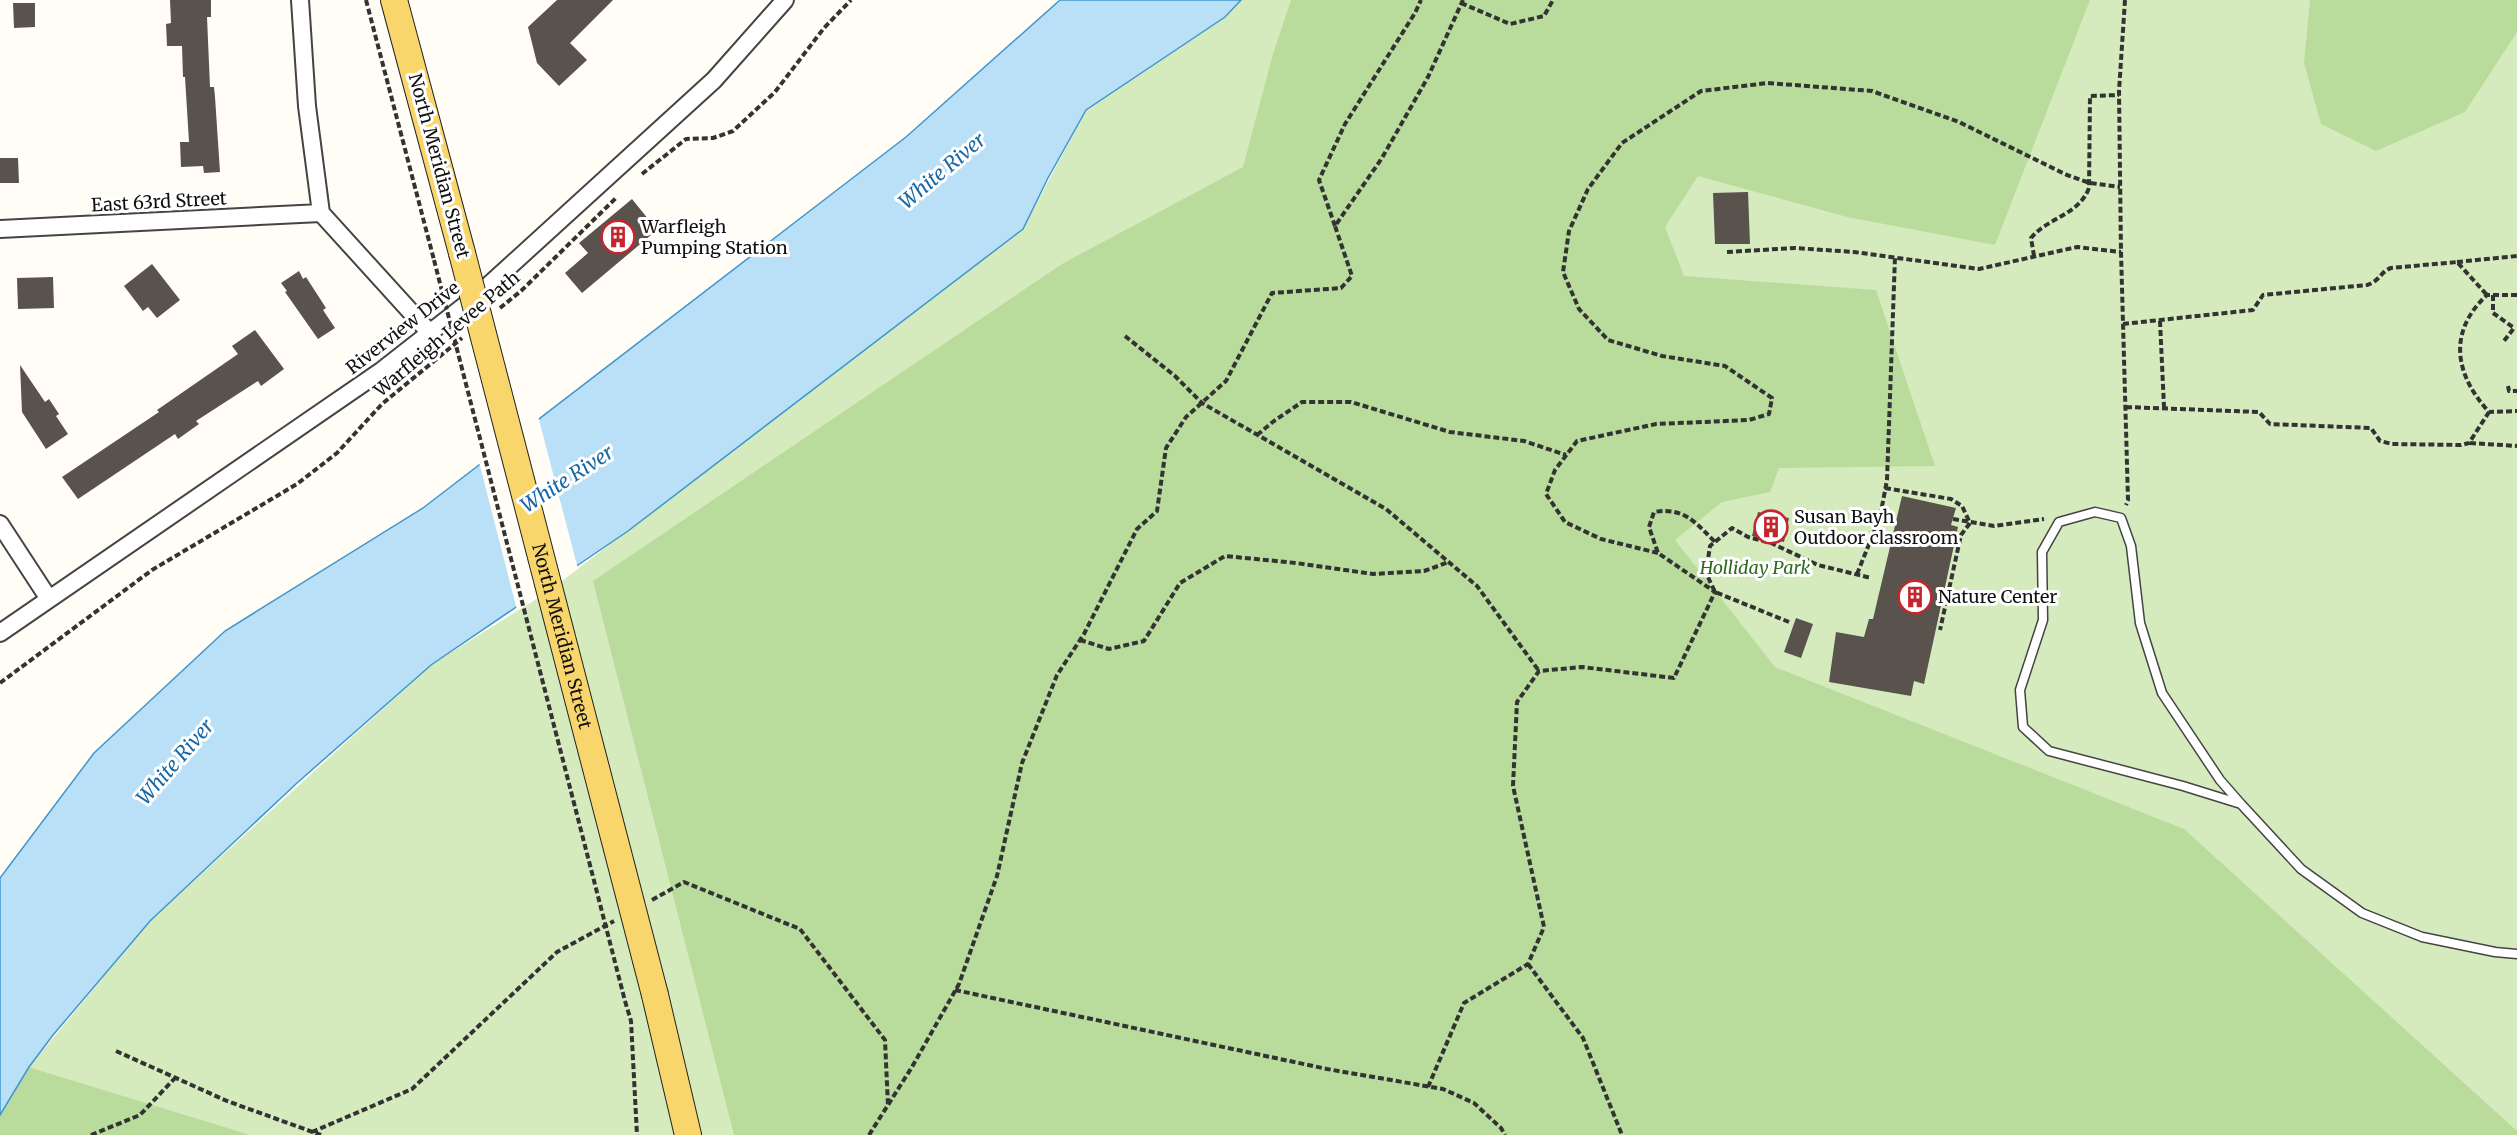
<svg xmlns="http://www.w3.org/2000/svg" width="2517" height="1135" viewBox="0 0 2517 1135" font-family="Merriweather,serif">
<rect width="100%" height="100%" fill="#fffdf5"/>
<path fill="#d5ebbd" d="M1241 0H2517V1135H251L29 1067 150 921 431 665 546 593 1023 229 1086 110 1225 17Z"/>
<path fill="#b9dc9c" d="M1291 0H2090L1995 245 1847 217 1698 176 1665 227 1684 276 1876 290 1935 466 1779 468 1770 492 1722 502 1675 540 1775 667 2184 829 2517 1131V1135H734L593 581 1062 264 1243 167 1273 54Z
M2310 0H2517V32L2465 112 2376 151 2321 124 2304 63Z
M29 1067 251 1135H0V1115Z"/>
<path fill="#b9e0f7" stroke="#3f96cf" stroke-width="1.5" d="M1060 0H1241L1225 17 1086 110 1048 178 1023 229 628 531 431 665 297 783 150 921 53 1035 29 1067 0 1115V878L94 753 225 631 423 508 906 137Z"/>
<path fill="#fffdf5" d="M538 416 578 569 517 610 479 462Z"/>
<path fill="#5a524d" d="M170 0H211V17H207L210 87H214L215 97 220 172 204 173 203 166 181 167 180 142H189L185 77H183L182 46H167L166 24 171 23Z
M557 0H613L570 43 587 60 559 86 537 63 528 27Z
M13 3H35V27L14 28Z
M0 158H18L19 183H0Z
M1748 192 1750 244H1715L1713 193Z
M632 199 657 230 582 293 565 273 588 253 579 243Z
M152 264 180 300 157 318 148 307 143 311 124 286Z
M299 271 303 279 306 277 326 308 323 310 335 328 318 339 285 292 287 291 281 283Z
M53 277 54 308 18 309 17 278Z
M255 330 284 369 261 386 258 381 196 421 199 424 178 439 175 434 78 499 62 477 159 412 157 410 238 354 232 346Z
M20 365 45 402 49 399 59 414 56 416 68 434 46 449 22 412Z
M1902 496 1956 508 1951 525 1958 527 1924 684 1914 681 1911 696 1829 682 1836 632 1864 637 1869 619H1873Z
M1758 512 1789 518 1784 542 1752 536Z
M1796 618 1813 624 1801 658 1784 652Z"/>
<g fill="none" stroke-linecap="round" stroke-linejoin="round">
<defs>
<path id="lane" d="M2241 804 2183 786 2049 751 2023 727 2020 690 2043 620 2042 552 2059 522 2095 512 2121 518 2131 546 2140 623 2162 693 2220 780 2241 804 2301 869 2362 913 2422 937 2495 952 2517 954"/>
<path id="street" d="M300 0 307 106 321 213 430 333
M0 229 321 213
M0 524 49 599
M0 633 381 371 478 295 714 80 785 0"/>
<path id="primary" d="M394 0 462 253
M655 995 688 1135"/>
</defs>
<use href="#lane" stroke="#444" stroke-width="11"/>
<use href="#street" stroke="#444" stroke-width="20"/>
<use href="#primary" stroke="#222" stroke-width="28"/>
<path stroke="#333" stroke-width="4" stroke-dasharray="6 3" stroke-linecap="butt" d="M366 0 434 260
M2125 0 2119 91 2121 252 2128 500 2126 505
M1461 3 1510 24 1544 16 1553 0
M642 174 686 139 713 138 733 131 775 92 824 28 851 0
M1335 226 1319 180 1345 124 1415 13 1421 0
M1727 252 1795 248 1854 252 1979 269 2077 247 2121 252
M2034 256 2031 238C2047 218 2079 215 2089 188L2090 96 2119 95
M2457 262 2517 256
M2493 295V313L2514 328 2504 341
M2517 295H2487C2447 332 2455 375 2489 412L2517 411
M500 308 521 291 617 197
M2160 321 2164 407
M2123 324 2253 310 2263 295 2367 285C2380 281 2380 272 2391 268L2457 262 2487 295
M1125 336 1175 376 1202 403 1386 509 1477 586 1539 671
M2508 386 2509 391H2517
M2126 407 2259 412 2270 424 2371 428 2380 441 2392 444 2461 445 2469 443 2489 412
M1257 435 1274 421 1302 402H1351L1450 432 1524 441 1566 455
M2470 443 2517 446
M1885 488 1951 499 1962 506 1970 523 1961 535 1940 630
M1953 519 1994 526 2044 519
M1658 553 1601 539 1565 522 1546 494 1555 470 1577 441 1656 424 1749 420 1769 414 1772 398 1725 366 1662 356 1608 340 1579 309 1563 272 1569 231 1588 189 1622 143 1701 91 1768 83 1872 91 1959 122 2067 175 2090 183 2120 187
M1857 574 1880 517 1887 480 1895 257
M1789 622 1715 592 1706 573 1710 546 1732 528 1748 537 1771 543 1818 565 1871 578
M1080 640 1109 649 1144 641 1180 583 1225 556 1296 563 1373 574 1424 571 1449 562
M0 683 152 570 297 484 337 453 382 404 462 338
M652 900 684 882 800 929 885 1040 888 1106
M1528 964 1583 1038 1622 1135
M955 990 1327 1069 1443 1089 1474 1103 1501 1128 1505 1135
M625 1001 631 1021 637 1135
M116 1051 227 1101 321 1135
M1428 1087 1464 1003 1528 964 1544 927 1513 786 1517 702 1539 671 1582 667 1674 678 1715 592 1658 553 1649 527 1654 512C1684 507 1695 522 1715 542
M312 1132 412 1089 557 952 614 921
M91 1135 140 1115 175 1078
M869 1135 912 1067 959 984 997 876 1022 763 1057 675 1084 634 1137 529 1157 511 1166 448 1186 417 1226 381 1272 293 1341 288 1352 276 1335 226 1382 158 1428 77 1463 0"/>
<use href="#lane" stroke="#fff" stroke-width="8"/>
<use href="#street" stroke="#fff" stroke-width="16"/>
<use href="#primary" stroke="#f9d66b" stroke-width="26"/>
<defs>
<g id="primary-bridge">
<path id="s1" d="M462 253 655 995"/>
</g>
</defs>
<use href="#primary-bridge" stroke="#222" stroke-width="28" stroke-linecap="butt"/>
<path stroke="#333" stroke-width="4" stroke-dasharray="6 3" stroke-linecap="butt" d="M434 260 625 1001"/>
<use href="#primary-bridge" stroke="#f9d66b" stroke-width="26"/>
</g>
<defs>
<symbol id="building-ring" viewBox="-11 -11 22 22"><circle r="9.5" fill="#fff" stroke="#c4262e" stroke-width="1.5"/><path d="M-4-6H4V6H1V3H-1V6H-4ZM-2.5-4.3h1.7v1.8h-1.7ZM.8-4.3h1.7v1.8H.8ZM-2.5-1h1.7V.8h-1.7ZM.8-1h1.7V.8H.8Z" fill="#c4262e"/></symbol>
</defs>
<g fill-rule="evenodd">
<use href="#building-ring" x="599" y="218" width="38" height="38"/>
<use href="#building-ring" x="1752" y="508" width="38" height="38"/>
<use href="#building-ring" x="1896" y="578" width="38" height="38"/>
</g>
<g text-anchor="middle" stroke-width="6" stroke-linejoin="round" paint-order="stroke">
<g font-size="18" fill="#111" stroke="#fff">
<text transform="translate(439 166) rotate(75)" y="6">North Meridian Street</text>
<text transform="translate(159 202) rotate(-3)" y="6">East 63rd Street</text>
<text transform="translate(403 328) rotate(-38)" y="6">Riverview Drive</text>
<text transform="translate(447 334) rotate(-40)" y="6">Warfleigh Levee Path</text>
<text dy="6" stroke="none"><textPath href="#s1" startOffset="396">North Meridian Street</textPath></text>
</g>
<g font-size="18" fill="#111" stroke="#fff" text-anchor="start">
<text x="641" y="233">Warfleigh<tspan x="641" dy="21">Pumping Station</tspan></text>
<text x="1794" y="523">Susan Bayh<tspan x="1794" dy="21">Outdoor classroom</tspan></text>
<text x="1938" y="603">Nature Center</text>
</g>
<g font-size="18" font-style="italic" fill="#2f6b1f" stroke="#fff">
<text x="1755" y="574">Holliday Park</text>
</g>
<g font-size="20" font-style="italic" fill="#1768a6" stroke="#fff">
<text transform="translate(942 171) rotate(-40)" y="7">White River</text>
<text transform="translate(567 479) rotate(-33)" y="7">White River</text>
<text transform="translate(175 762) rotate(-49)" y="7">White River</text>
</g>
</g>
</svg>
